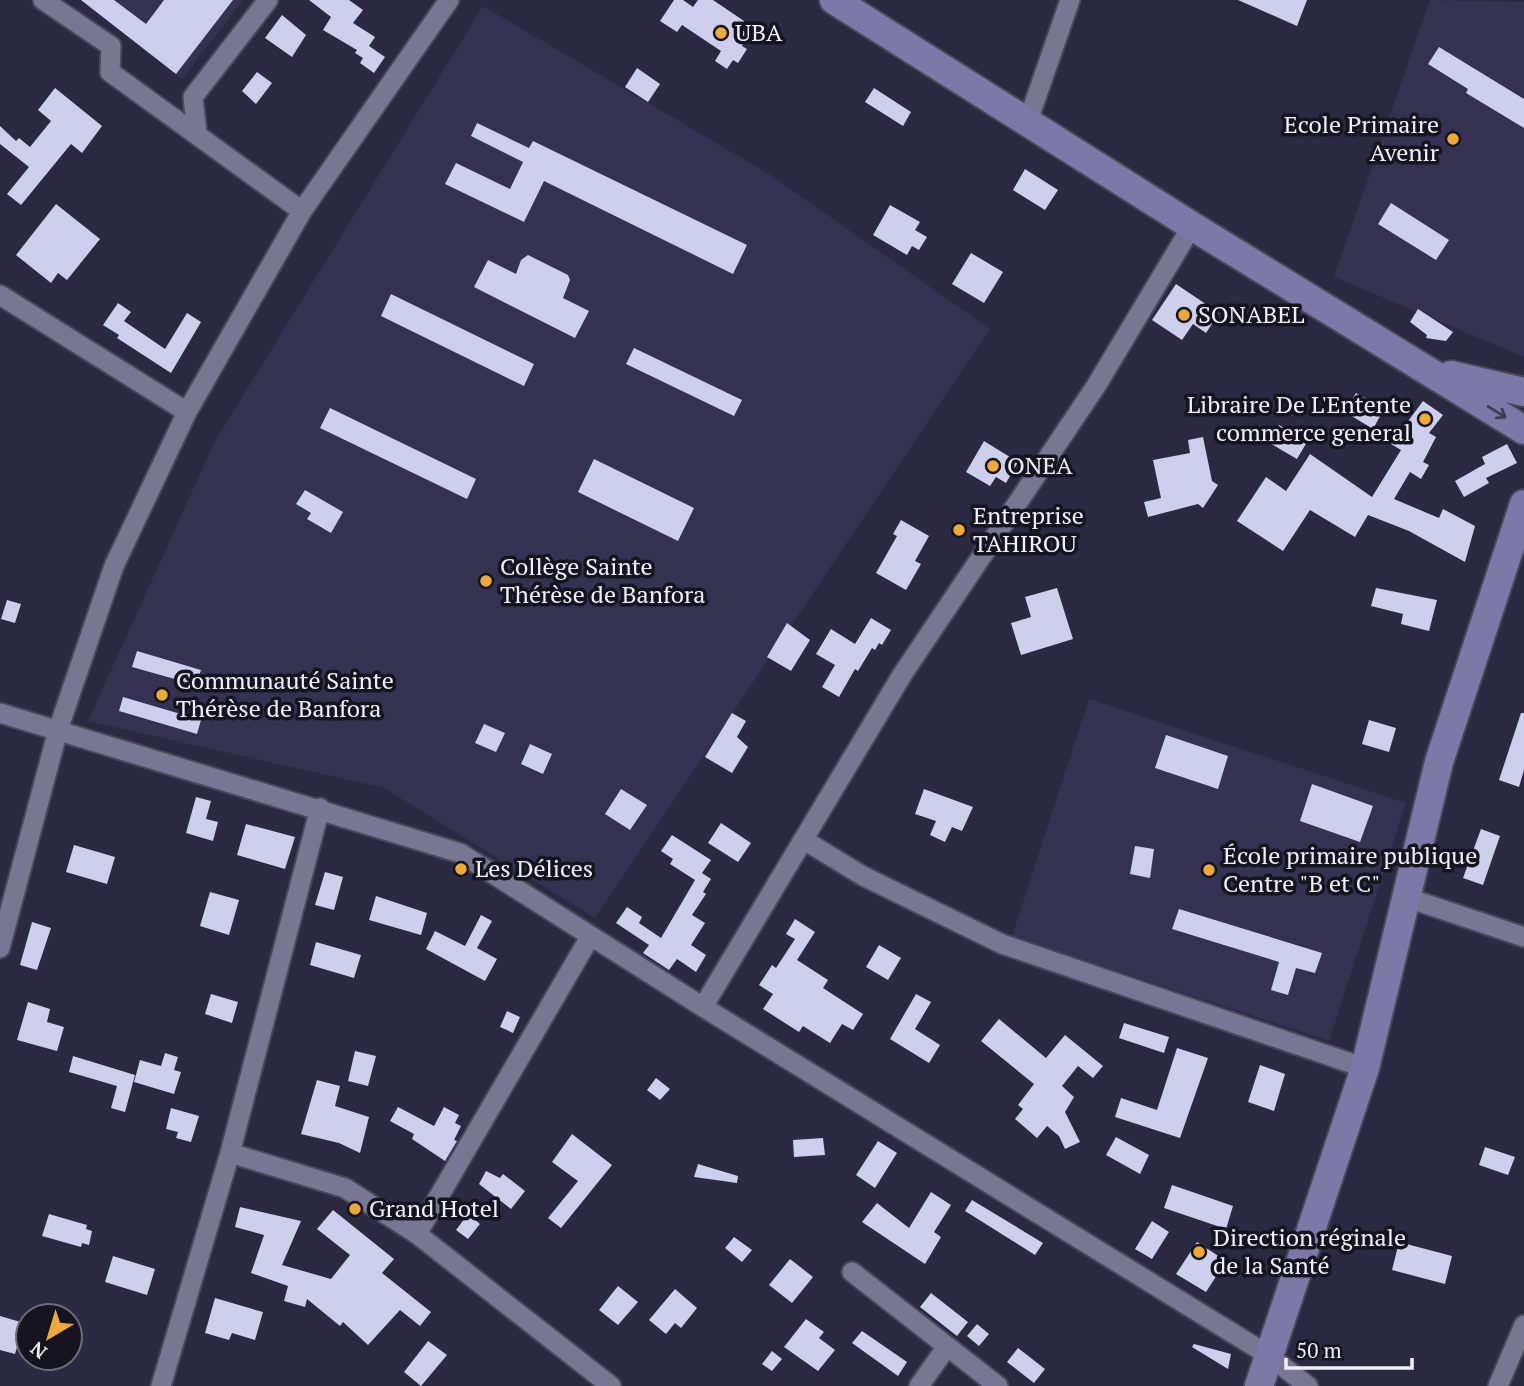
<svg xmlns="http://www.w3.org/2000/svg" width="1524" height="1386" viewBox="0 0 1524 1386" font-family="'PT Serif',serif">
<rect width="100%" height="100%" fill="#2a2941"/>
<path fill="#343250" d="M80 0H243L182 79Z
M1430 0 1524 2V357L1334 277Z
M483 6 769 174 990 329 595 918 384 788 88 721 215 441Z
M1089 699 1406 803 1329 1041 1012 936Z"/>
<path fill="#ceceed" d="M81 0H114L146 24 164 0H233L176 74Z
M309 0H349L363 10 353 23 375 37 369 46 385 57 374 73 360 63 363 58 355 53 357 50 323 30 331 17Z
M674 0H683L693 7 698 0H713L744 21 739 28 749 35 742 46 747 49 738 63 733 60 727 69 715 61 721 51 682 25 677 32 660 21Z
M1238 0H1307L1297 26Z
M282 15 306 35 292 57 265 38Z
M1439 47 1524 99V128L1466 93 1468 89 1428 64Z
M637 68 660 84 648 102 625 87Z
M257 72 272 83 256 104 242 91Z
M55 88 102 126 82 153 71 144 21 205 7 194 29 167 0 144V126L16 141 19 138 30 147 51 121 38 110Z
M874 88 911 112 903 126 865 102Z
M477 123 529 148 533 141 747 245 733 274 544 181 524 222 445 184 456 163 510 189 523 162 471 136Z
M1025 169 1058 190 1045 210 1013 190Z
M1391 203 1449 240 1436 260 1378 224Z
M56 204 100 239 67 280 58 273 51 283 16 255Z
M890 205 920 222 915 230 927 237 919 250 912 246 907 255 873 235Z
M971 253 1003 272 984 303 952 284Z
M528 255 568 275 570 280 563 298 589 311 575 338 474 287 488 260 516 274 521 260Z
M1176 284 1219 313 1206 333 1193 324 1182 340 1152 320Z
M391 294 534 364 524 386 381 316Z
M118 303 131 312 124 321 165 349 187 313 201 322 171 373 117 338 119 335 103 325Z
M1418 309 1453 332 1446 341 1426 338 1427 335 1410 322Z
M634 348 742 400 734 416 626 364Z
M1356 393 1384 409 1373 429 1345 412Z
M1423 401 1443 415 1429 433 1436 437 1423 462 1429 465 1421 479 1410 472 1394 499 1439 518 1443 509 1475 526 1465 562 1409 531 1368 515 1355 537 1310 510 1283 551 1237 521 1266 477 1286 491 1310 454 1372 497 1401 450 1386 441 1393 429 1400 432Z
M330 408 476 479 467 499 320 428Z
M1279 425 1307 442 1297 459 1268 442Z
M1203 437 1212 481 1218 485 1203 508 1198 504 1148 517 1144 502 1161 498 1153 460 1190 453 1188 440Z
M984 441 1018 462 1006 483 996 477 990 486 966 472Z
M1507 444 1517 463 1486 478 1489 483 1464 497 1455 481 1485 464 1482 457Z
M594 459 694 508 678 541 578 492Z
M305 490 343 512 331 533 307 519 311 513 296 504Z
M901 520 929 536 915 561 921 564 906 590 876 573 897 536 893 534Z
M1057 588 1073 639 1021 655 1011 623 1031 617 1025 597Z
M1376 588 1437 600 1429 631 1401 624 1403 614 1371 606Z
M7 600 21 604 15 623 1 619Z
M871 618 891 630 882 645 879 643 875 650 872 648 858 671 855 669 839 697 822 687 835 665 816 654 831 629 855 644Z
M787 623 810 640 791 671 767 657Z
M137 651 201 670 196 685 132 667Z
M123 697 201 720 197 734 119 711Z
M732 713 746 721 737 737 748 747 732 773 705 757Z
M1521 713H1524V770L1519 787 1499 780Z
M1369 720 1396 728 1389 752 1362 744Z
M484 724 505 733 496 752 475 743Z
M1166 735 1228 756 1218 789 1155 768Z
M530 744 552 754 543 774 521 764Z
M1312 784 1373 806 1360 842 1300 821Z
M621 789 647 805 630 830 605 814Z
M924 789 973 807 962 831 952 827 945 842 930 835 936 821 915 814Z
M196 797 211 801 206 819 218 822 213 841 186 833Z
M721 823 751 843 738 862 708 843Z
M246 824 295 837 285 869 237 855Z
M1481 829 1500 836 1483 885 1463 878Z
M672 835 711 860 702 873 711 879 703 892 706 894 692 915 705 923 691 945 706 955 696 972 677 959 669 970 643 953 649 945 616 923 627 907 642 917 639 923 661 938 695 880 670 864 673 859 661 851Z
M74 845 115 857 107 884 66 872Z
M1135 846 1154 849 1150 878 1130 874Z
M325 872 343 877 334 910 315 905Z
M210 892 239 900 229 935 200 926Z
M376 896 427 913 421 935 369 920Z
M1179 909 1322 953 1315 973 1296 968 1288 995 1271 990 1279 962 1172 929Z
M481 915 492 921 477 948 497 959 485 981 426 949 435 931 465 946Z
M795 919 815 932 797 960 828 980 823 988 863 1014 853 1030 842 1024 830 1043 803 1026 799 1032 763 1009 773 994 759 985 772 965 776 968 795 939 786 934Z
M32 922 51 928 37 970 20 965Z
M316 942 361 955 354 978 310 965Z
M879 945 901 958 888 980 866 967Z
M211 994 238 1002 232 1023 205 1014Z
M916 994 931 1002 915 1029 940 1045 929 1063 890 1039Z
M28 1002 50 1009 47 1022 64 1027 57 1051 17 1040Z
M507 1011 520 1017 513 1033 500 1027Z
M999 1019 1046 1058 1065 1035 1103 1066 1093 1078 1078 1066 1062 1086 1074 1097 1065 1112 1080 1142 1065 1149 1059 1136 1047 1126 1037 1138 1015 1119 1023 1109 1018 1105 1034 1084 981 1041Z
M1124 1023 1169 1037 1164 1053 1119 1038Z
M1177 1048 1208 1058 1180 1138 1115 1117 1121 1098 1157 1110Z
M355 1051 376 1056 368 1086 348 1081Z
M165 1053 178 1057 174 1070 181 1072 174 1094 134 1082 140 1060 161 1066Z
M73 1056 135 1075 125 1112 111 1108 117 1086 69 1072Z
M1260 1065 1285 1074 1274 1111 1248 1102Z
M656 1078 670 1089 660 1100 647 1090Z
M317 1080 340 1086 335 1106 369 1117 360 1153 339 1143 301 1134Z
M398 1107 434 1126 444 1107 459 1115 455 1123 461 1126 454 1140 457 1141 445 1161 412 1139 414 1134 390 1121Z
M171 1108 199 1116 191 1142 176 1138 178 1132 166 1129Z
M572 1134 612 1165 561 1228 548 1218 578 1181 552 1162Z
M1116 1137 1149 1155 1140 1174 1106 1155Z
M823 1138 825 1155 794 1157 793 1140Z
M878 1141 897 1153 875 1188 856 1175Z
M1485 1147 1515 1157 1508 1175 1479 1165Z
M698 1164 738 1176 737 1183 694 1177Z
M486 1171 500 1178 503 1174 525 1191 511 1209 479 1184Z
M1172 1185 1233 1206 1226 1229 1164 1208Z
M931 1192 951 1205 934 1232 941 1237 925 1264 862 1222 877 1203 909 1228Z
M972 1200 1043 1243 1035 1255 965 1211Z
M240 1207 301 1221 282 1265 331 1279 350 1255 317 1229 333 1210 394 1259 382 1273 431 1312 420 1326 400 1310 368 1345 343 1322 340 1326 307 1299 305 1307 284 1301 288 1286 251 1273 264 1235 235 1227Z
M49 1214 87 1225 86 1229 92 1231 89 1245 82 1243 81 1247 42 1236Z
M468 1214 480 1224 468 1239 456 1230Z
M1152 1221 1169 1232 1152 1259 1135 1249Z
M734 1237 752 1250 742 1262 725 1248Z
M1197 1242 1226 1261 1206 1292 1176 1274Z
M1399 1242 1452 1256 1445 1284 1392 1270Z
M113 1256 155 1269 147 1295 105 1282Z
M790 1259 813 1277 792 1303 769 1285Z
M618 1286 638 1302 618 1325 599 1310Z
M675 1289 697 1308 681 1328 675 1323 666 1334 649 1320Z
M931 1293 968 1322 957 1336 920 1307Z
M215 1298 263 1312 255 1340 232 1333 229 1340 205 1333Z
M0 1316 24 1323 15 1354 0 1350Z
M806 1319 824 1332 819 1338 835 1350 818 1371 784 1347Z
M977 1324 989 1334 979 1346 967 1336Z
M862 1331 907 1362 898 1376 852 1343Z
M428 1341 447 1355 421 1386 404 1372Z
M1194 1344 1231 1354 1228 1369 1192 1347Z
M1018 1348 1045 1369 1034 1383 1007 1362Z
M772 1351 782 1359 772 1371 762 1364Z"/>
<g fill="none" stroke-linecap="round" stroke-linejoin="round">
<defs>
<path id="street" d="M43 0 111 46 110 72 302 211
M1027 124 1070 0
M197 134 193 97 268 0
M0 295 187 412
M0 713 460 853 703 1007 1268 1355 1308 1386
M804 840 863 876 1002 944 1365 1068
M1405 897 1524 937
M0 948 58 730 114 566 187 412 302 211 449 0
M703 1007 902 675 1096 386 1192 226
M230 1153 345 1188 417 1234 611 1386
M417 1234 590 937
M852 1272 998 1386
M161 1386 230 1153 320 808
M919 1386 946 1348
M1498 1386 1524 1325"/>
<path id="secondary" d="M834 0 1192 226 1524 430
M1451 375 1524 392
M1259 1386 1365 1068 1439 762 1524 504"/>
</defs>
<use href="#street" stroke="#48475a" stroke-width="23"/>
<use href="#secondary" stroke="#48475a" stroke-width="32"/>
<use href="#street" stroke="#777693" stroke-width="19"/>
<use href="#secondary" stroke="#7c78a7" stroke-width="28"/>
</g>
<defs><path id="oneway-shaft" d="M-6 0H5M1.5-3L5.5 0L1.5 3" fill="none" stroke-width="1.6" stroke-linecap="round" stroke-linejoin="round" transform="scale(1.75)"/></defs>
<use stroke="#3e3b55" href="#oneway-shaft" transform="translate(1497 412) rotate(32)"/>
<g fill="#ebaa39" stroke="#14131e" stroke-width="2.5">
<circle cx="721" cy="33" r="7"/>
<circle cx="1453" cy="139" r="7"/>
<circle cx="1184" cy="315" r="7"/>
<circle cx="1425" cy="419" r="7"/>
<circle cx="993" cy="466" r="7"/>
<circle cx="959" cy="530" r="7"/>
<circle cx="486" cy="581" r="7"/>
<circle cx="162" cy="695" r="7"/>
<circle cx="461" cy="869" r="7"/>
<circle cx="1209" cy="870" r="7"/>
<circle cx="355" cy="1209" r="7"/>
<circle cx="1199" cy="1252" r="7"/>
</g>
<g text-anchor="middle" stroke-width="7" stroke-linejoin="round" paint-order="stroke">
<g font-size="24" fill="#f0f0fd" stroke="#14131e" text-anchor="start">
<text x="735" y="41">UBA</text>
<text x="1439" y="133" text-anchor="end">Ecole Primaire<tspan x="1439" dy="28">Avenir</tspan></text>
<text x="1198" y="323">SONABEL</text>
<text x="1411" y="413" text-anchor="end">Libraire De L'Entente<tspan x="1411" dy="28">commerce general</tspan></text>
<text x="1007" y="474">ONEA</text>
<text x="973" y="524">Entreprise<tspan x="973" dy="28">TAHIROU</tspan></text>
<text x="500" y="575">Collège Sainte<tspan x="500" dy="28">Thérèse de Banfora</tspan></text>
<text x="176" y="689">Communauté Sainte<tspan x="176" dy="28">Thérèse de Banfora</tspan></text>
<text x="1223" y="864">École primaire publique<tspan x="1223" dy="28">Centre "B et C"</tspan></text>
<text x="475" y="877">Les Délices</text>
<text x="369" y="1217">Grand Hotel</text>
<text x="1213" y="1246">Direction réginale<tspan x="1213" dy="28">de la Santé</tspan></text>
</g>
</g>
<g transform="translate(49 1337) rotate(218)"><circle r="33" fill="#14131e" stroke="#6c6b77" stroke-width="2"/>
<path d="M0-5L12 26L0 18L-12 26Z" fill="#ebaa39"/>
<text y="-10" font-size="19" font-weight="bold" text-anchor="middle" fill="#f0f0fd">N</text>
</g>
<path d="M1286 1358v10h126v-10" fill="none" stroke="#f0f0fd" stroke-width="3.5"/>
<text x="1296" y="1358" font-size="21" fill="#f0f0fd" stroke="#14131e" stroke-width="5" paint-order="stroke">50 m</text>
</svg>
